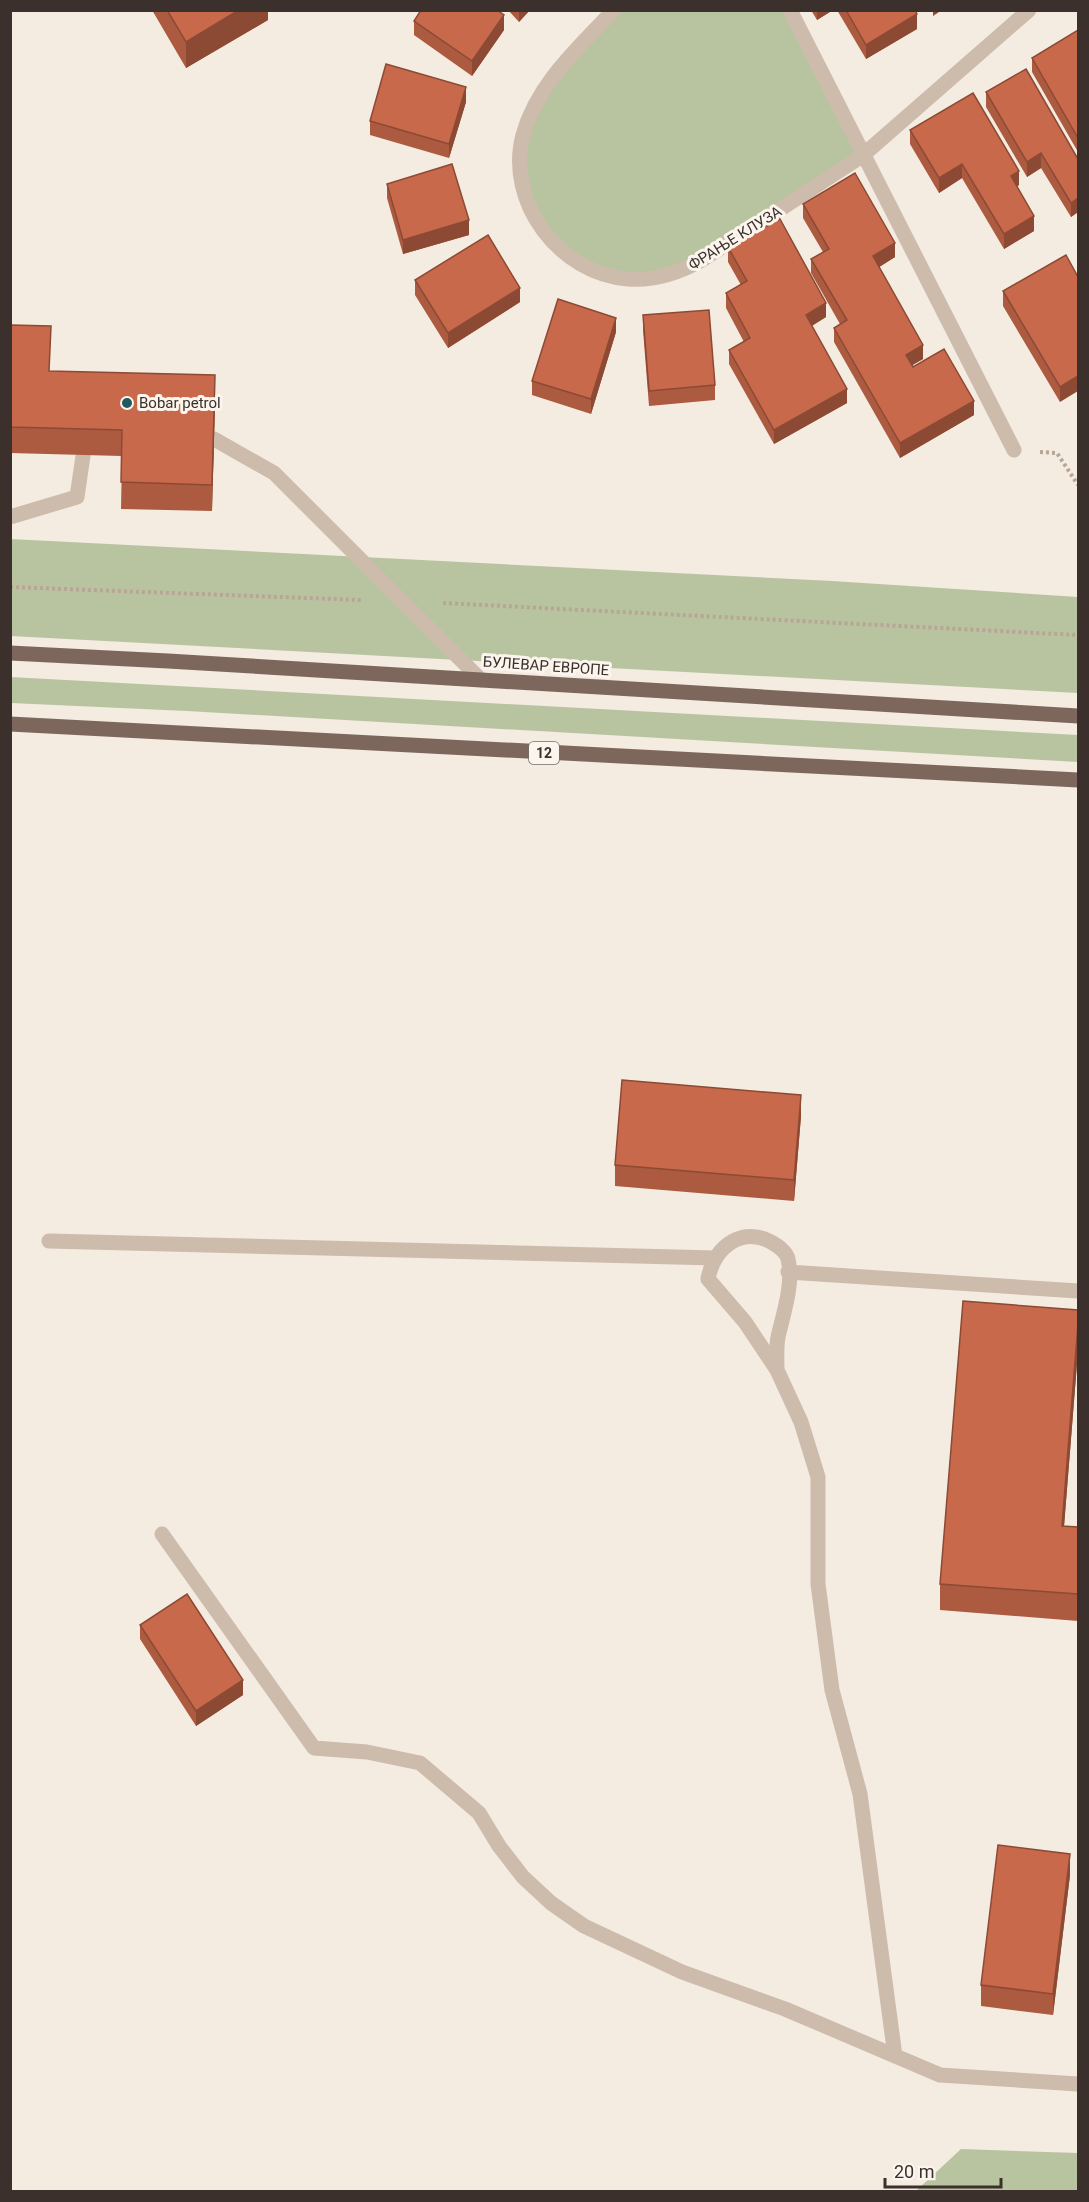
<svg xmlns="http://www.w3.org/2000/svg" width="1089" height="2202" viewBox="0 0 1089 2202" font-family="Roboto,sans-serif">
<rect width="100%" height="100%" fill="#f4ebe1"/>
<path fill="#b8c4a0" d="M614 11H789L862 156 666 276 589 269 533 215 522 137 569 58Z
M10 539 832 581 1078 597V693L11 636Z
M10 677 1078 735V762L187 711 11 703Z
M961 2149 1078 2153V2191H916Z"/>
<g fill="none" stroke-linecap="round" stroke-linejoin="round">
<path stroke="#b9a596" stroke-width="4" stroke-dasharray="3 3" stroke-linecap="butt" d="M1040 452 1057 453 1078 485
M10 587 361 600
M443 603 1078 635"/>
<path stroke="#cdbbac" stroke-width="15" d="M614 10C579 47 537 84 523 135 505 202 560 274 628 279 655 281 679 273 702 260L862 156 1029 10
M790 10 1014 450
M214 439 274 473 481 680
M10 517 77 497 83 456
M49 1241 715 1258
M788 1272 1078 1291
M777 1370C777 1359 776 1348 778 1337 783 1315 794 1283 788 1259 787 1254 781 1248 776 1245 745 1224 714 1245 708 1279L745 1322 777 1370 801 1422 818 1477V1584L832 1690 860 1794 895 2056
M162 1534 314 1748 367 1752 420 1763 479 1813 499 1846 523 1877 551 1903 584 1926 682 1972 785 2009 940 2075 1078 2084"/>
<path stroke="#7d675c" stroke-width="15" d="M10 653 168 661 1078 716
M10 724 1078 780"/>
</g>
<path fill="#ac5a40" d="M152 10H268V20L186 68Z
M508 10H530L519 22Z
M811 10H833L817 20Z
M837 10H915L917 29 866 59Z
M414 21 504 30 472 76 414 35Z
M1078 30V152L1032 72V58Z
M986 92 1078 159V212L1071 217 1041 168 1027 177 986 107Z
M466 102 449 158 370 135V121Z
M910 130 1019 185 1017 186 1034 231 1004 249 962 178 939 193 910 144Z
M387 184 469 235 403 254 387 198Z
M803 204 895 257 879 267 923 359 912 365 974 415 900 458 834 342V328L840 324 811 273V259L823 252 803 218Z
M728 247 826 317 812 326 847 403 774 444 729 364V350L744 342 726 308V293L741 285 728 262Z
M1066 255 1060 402 1003 306V291Z
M415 280 520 302 448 348 415 295Z
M643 315 715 385V400L649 406 643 330Z
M10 325 50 371 215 401 212 511 121 509 122 456 10 453Z
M616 332 591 414 532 395V381Z
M801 1116 794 1201 615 1186V1165Z
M1078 1310V1351L1064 1526 1078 1527V1621L940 1610V1584Z
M140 1625 243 1695 196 1726 140 1639Z
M1070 1875 1053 2015 981 2006V1985Z"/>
<path fill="#8c4a34" d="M239 10H268V20L186 68V42Z
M519 10H530L519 22Z
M817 10H833L817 20Z
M933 10H942L933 16Z
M917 14V29L866 59V45Z
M504 15V30L472 76V61Z
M466 87V102L449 158V144Z
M1041 153V168L1027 177V162Z
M962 164V178L939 193V178Z
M1019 171V185L1011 190V176Z
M1078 198V212L1071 217V203Z
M1034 216V231L1004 249V234Z
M469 220V235L403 254V240Z
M895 243V257L873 271V256Z
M520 288V302L448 348V333Z
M826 303V317L806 329V315Z
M616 318V332L591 414V399Z
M923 345V359L906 369V355Z
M215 375V401L212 511V485Z
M1078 376V391L1060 402V387Z
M847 389V403L774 444V430Z
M974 401V415L900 458V443Z
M801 1095V1116L794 1201V1180Z
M1078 1324V1351L1062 1552V1526Z
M243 1680V1695L196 1726V1711Z
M1070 1854V1875L1053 2015V1994Z"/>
<path fill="#c8694b" stroke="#8c4a34" stroke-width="1.5" d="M167 10H239L186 42Z
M421 10H497L504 15 472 61 414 21Z
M846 10H915L917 14 866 45Z
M1078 30V138L1032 58Z
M386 64 466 87 449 144 370 121Z
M1026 69 1078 159V198L1071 203 1041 153 1027 162 986 92Z
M973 93 1019 171 1011 176 1034 216 1004 234 962 164 939 178 910 130Z
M452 164 469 220 403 240 387 184Z
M855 173 895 243 873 256 923 345 906 355 913 367 944 349 974 401 900 443 834 328 847 320 811 259 829 249 803 204Z
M780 219 826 303 806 315 847 389 774 430 729 350 750 338 726 293 747 281 728 247Z
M488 235 520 288 448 333 415 280Z
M1066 255 1078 277V376L1060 387 1003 291Z
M558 299 616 318 591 399 532 381Z
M709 310 715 385 649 391 643 315Z
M10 325 51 326 49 371 215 375 212 485 121 482 122 430 10 427Z
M622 1080 801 1095 794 1180 615 1165Z
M963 1301 1078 1310V1324L1062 1526 1078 1527V1594L940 1584Z
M187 1594 243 1680 196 1711 140 1625Z
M998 1845 1070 1854 1053 1994 981 1985Z"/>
<circle fill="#1f5a5e" stroke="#fbf5ee" stroke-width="2" cx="127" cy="403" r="6"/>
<g text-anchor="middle" stroke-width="6" stroke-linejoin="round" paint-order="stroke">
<rect fill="#fbf5ee" stroke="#756b66" stroke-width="1.5" x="529" y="742" width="30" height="22" rx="4.5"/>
<g font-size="14" font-weight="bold" fill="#3b302b">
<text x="544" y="758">12</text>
</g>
<g font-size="15" fill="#3b302b" stroke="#fbf5ee">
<text transform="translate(735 238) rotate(-32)" y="5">ФРАЊЕ КЛУЗА</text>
<text transform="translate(546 666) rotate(4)" y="5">БУЛЕВАР ЕВРОПЕ</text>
</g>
<g font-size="15" fill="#3b302b" stroke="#fbf5ee" text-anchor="start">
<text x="139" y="408">Bobar petrol</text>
</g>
</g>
<rect width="1089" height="2202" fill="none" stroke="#3b302b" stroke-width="24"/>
<path d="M885 2178v9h116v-9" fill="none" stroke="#3b302b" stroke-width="3"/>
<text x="894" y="2178" font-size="18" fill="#3b302b" stroke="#fbf5ee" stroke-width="4.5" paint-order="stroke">20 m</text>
</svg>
